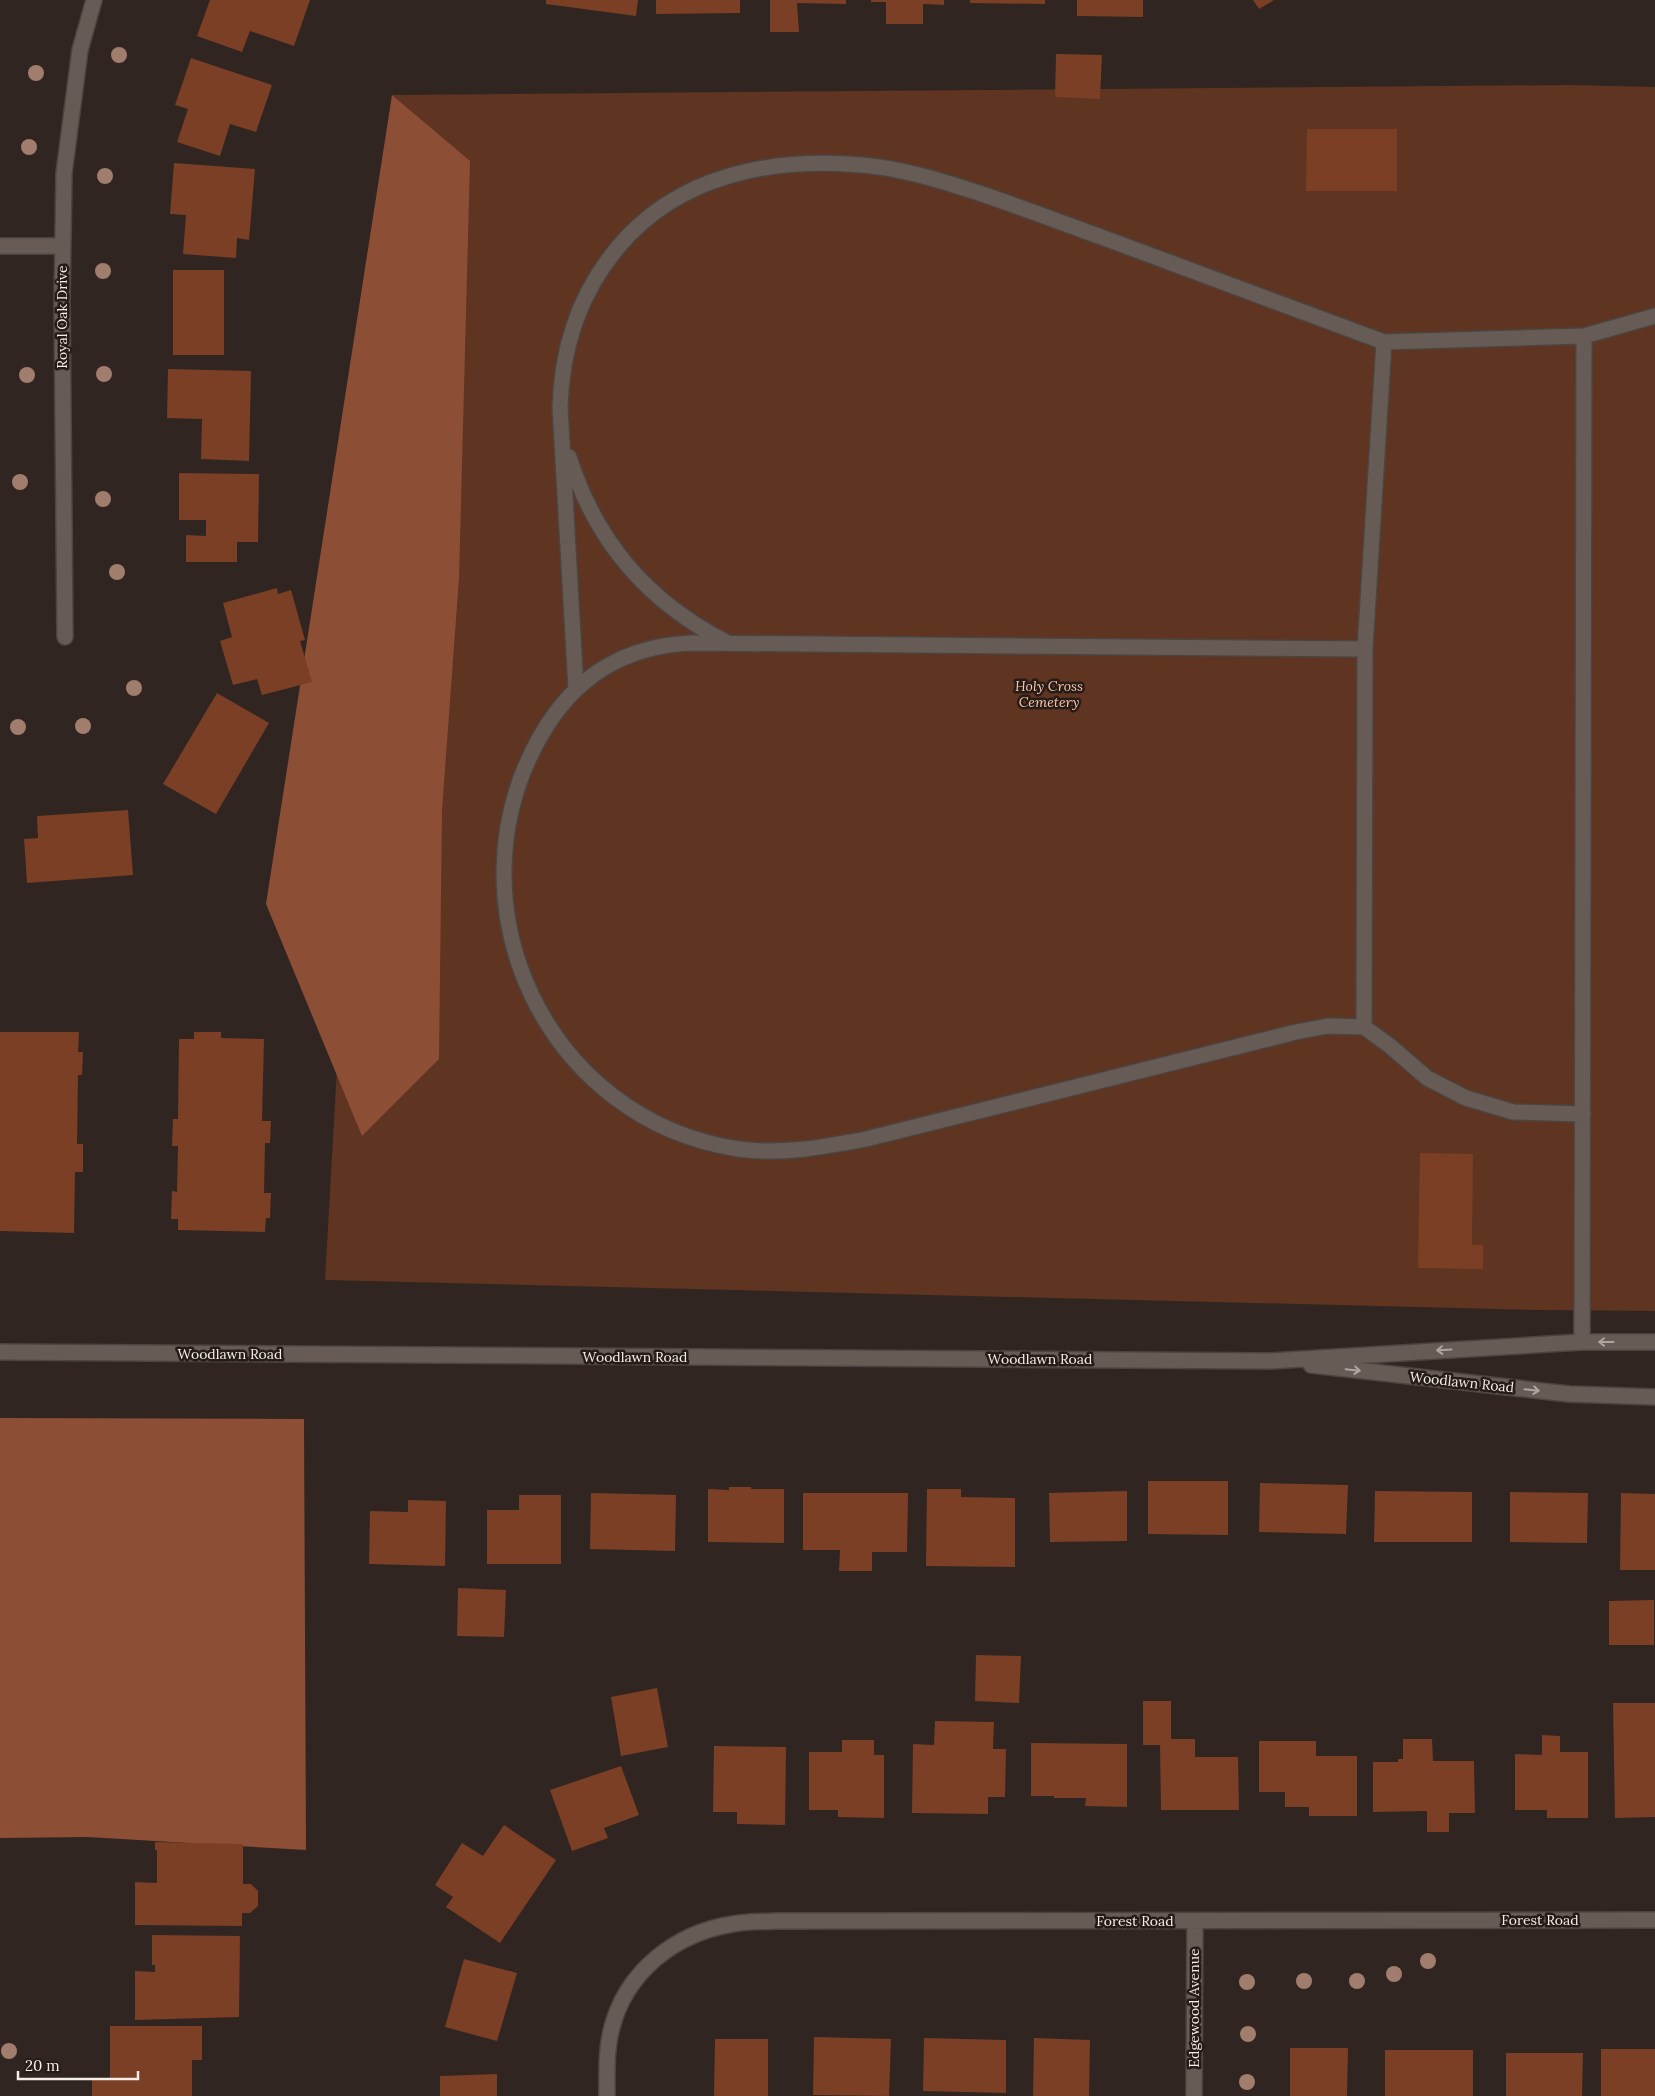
<svg xmlns="http://www.w3.org/2000/svg" width="1655" height="2096" viewBox="0 0 1655 2096" font-family="Lora,serif">
<rect width="100%" height="100%" fill="#302521"/>
<path fill="#5f3420" d="M1570 85 1655 87V1311L1538 1310 325 1280 392 95Z"/>
<path fill="#8c4f35" d="M392 95 470 161 459 578 442 810 439 1059 362 1136 266 904Z
M0 1418 304 1419 306 1850 88 1837 0 1838Z"/>
<path fill="#7a3f25" d="M210 0H310L294 46 250 31 242 52 197 36Z
M546 0H638L636 16 546 4Z
M656 0H740V13L656 14Z
M770 0H846V4L797 3 799 32H770Z
M871 0H944V5L923 4V24H886V2H871Z
M970 0H1045V4L970 3Z
M1077 0H1143V17L1077 16Z
M1253 0H1274L1259 9Z
M1056 54 1102 55 1100 99 1055 97Z
M191 58 272 85 256 132 230 124 220 156 177 142 188 109 175 105Z
M1307 129H1397V191H1306Z
M174 163 255 169 249 240 237 238 236 258 183 254 186 215 170 214Z
M173 270H224V355H173Z
M168 369 251 371 249 461 201 459 202 419 167 418Z
M179 473 259 474 258 542H237V562H186V535L206 536V520H179Z
M277 588 278 594 291 590 305 640 300 641 312 682 262 695 257 679 233 685 220 641 232 637 223 603Z
M217 693 269 723 216 814 163 784Z
M128 810 133 875 27 883 24 839 38 838 37 816Z
M0 1032H79L78 1052H83L82 1075H78L77 1144H83V1172H75L74 1233 0 1231Z
M194 1032H221V1038L264 1039 262 1121H271L270 1143H265L264 1193H271L270 1218H266L265 1232 178 1230V1219H171L172 1191 177 1192 178 1146H172L173 1119H178L179 1039H194Z
M1420 1153 1473 1154 1472 1245H1483V1269L1418 1268Z
M1148 1481H1228V1535L1148 1534Z
M1260 1483 1348 1485 1346 1534 1259 1532Z
M729 1487H751V1489H784V1543L708 1542V1489L729 1490Z
M927 1489H961V1497L1015 1498V1567L926 1566Z
M1127 1491V1541L1050 1542 1049 1493Z
M1375 1491 1472 1492V1542H1374Z
M1510 1492 1588 1493 1587 1543 1510 1542Z
M591 1493 676 1495 675 1551 590 1549Z
M803 1493H908L907 1552H872V1571H839L840 1550H803Z
M1621 1493 1655 1494V1570H1620Z
M519 1495H561V1564H487V1510H519Z
M408 1500 446 1501 445 1566 369 1564 370 1511 408 1512Z
M458 1588 506 1590 504 1637 457 1636Z
M1654 1600V1645H1609V1601Z
M976 1655 1021 1656 1019 1703 975 1701Z
M657 1688 668 1747 621 1756 611 1697Z
M1143 1701H1171V1739H1195V1757H1238L1239 1810H1161L1160 1745H1143Z
M1613 1703H1655V1817L1615 1818Z
M935 1721 994 1722 993 1749H1006L1005 1797H988V1814L912 1813 913 1744 934 1745Z
M1542 1735 1560 1736V1752H1588V1818H1547V1810H1515V1754L1542 1755Z
M1403 1739H1432L1433 1761H1474L1475 1813H1449V1832H1427V1811L1373 1812V1762H1398V1759H1403Z
M842 1740H874V1755H884V1818L838 1817V1810H809V1752H842Z
M1259 1741H1316V1756H1357V1816H1309V1807H1285V1792H1259Z
M1031 1743 1127 1744V1807L1085 1806 1086 1798H1054V1796H1031Z
M714 1746 786 1747 785 1825 737 1824V1812H713Z
M621 1766 639 1815 604 1828 608 1838 572 1851 550 1790Z
M504 1825 556 1860 500 1943 446 1907 453 1897 435 1885 462 1843 483 1856Z
M155 1842 243 1844V1884H251L258 1891V1906L250 1913H242V1926L135 1925V1882L157 1883V1850H155Z
M152 1935 240 1936 239 2017 135 2020V1971L155 1972V1965H152Z
M464 1959 517 1973 497 2041 445 2027Z
M110 2026H202V2060H192V2096H92V2078H110Z
M814 2037 891 2039 889 2096 813 2095Z
M924 2038 1006 2040V2093L923 2091Z
M1034 2038 1090 2040 1089 2096H1033Z
M715 2039H768V2096H714Z
M1290 2048H1348L1347 2096H1290Z
M1601 2049H1655V2096H1601Z
M1385 2050H1473V2096H1385Z
M1506 2053H1583L1582 2096H1506Z
M497 2074V2096H440V2076Z"/>
<g fill="none" stroke-linecap="round" stroke-linejoin="round">
<defs>
<path id="lane" d="M569 457C596 542 647 601 726 642
M1365 649 692 643C623 646 574 677 540 737 445 905 547 1121 739 1149 781 1155 824 1147 866 1139L1296 1032 1328 1026 1364 1027 1390 1046 1427 1078 1466 1098 1513 1112 1583 1114
M576 689 560 407C562 341 583 283 629 235 694 168 790 156 879 167 915 172 951 184 985 195 1034 212 1082 230 1131 248 1215 279 1299 310 1384 342
M1364 1027 1365 649 1384 342 1584 336 1655 316
M1582 1342 1584 336"/>
<path id="street" d="M0 246H62
M65 637 62 302 64 173 80 50 94 0
M607 2096C607 2074 606 2052 611 2031 625 1972 675 1933 733 1924 747 1921 761 1922 775 1921L1655 1920
M1194 2096 1195 1921"/>
<path id="secondary" d="M0 1352 1270 1361 1582 1342H1655
M1311 1365 1569 1394 1655 1397"/>
</defs>
<use href="#lane" stroke="#4c4440" stroke-width="18"/>
<use href="#street" stroke="#4c4440" stroke-width="18"/>
<use href="#secondary" stroke="#4c4440" stroke-width="18"/>
<use href="#lane" stroke="#675b56" stroke-width="15"/>
<use href="#street" stroke="#675b56" stroke-width="15"/>
<use href="#secondary" stroke="#675b56" stroke-width="15"/>
</g>
<g fill="#a17d6e">
<circle cx="119" cy="55" r="8"/>
<circle cx="36" cy="73" r="8"/>
<circle cx="29" cy="147" r="8"/>
<circle cx="105" cy="176" r="8"/>
<circle cx="103" cy="271" r="8"/>
<circle cx="104" cy="374" r="8"/>
<circle cx="27" cy="375" r="8"/>
<circle cx="20" cy="482" r="8"/>
<circle cx="103" cy="499" r="8"/>
<circle cx="117" cy="572" r="8"/>
<circle cx="134" cy="688" r="8"/>
<circle cx="83" cy="726" r="8"/>
<circle cx="18" cy="727" r="8"/>
<circle cx="1428" cy="1961" r="8"/>
<circle cx="1394" cy="1974" r="8"/>
<circle cx="1304" cy="1981" r="8"/>
<circle cx="1357" cy="1981" r="8"/>
<circle cx="1247" cy="1982" r="8"/>
<circle cx="1248" cy="2034" r="8"/>
<circle cx="9" cy="2051" r="8"/>
<circle cx="1247" cy="2082" r="8"/>
</g>
<defs><path id="oneway-shaft" d="M-6 0H5M1.5-3L5.5 0L1.5 3" fill="none" stroke-width="1.6" stroke-linecap="round" stroke-linejoin="round" transform="scale(1.25)"/></defs>
<g stroke="#aea4a0">
<use href="#oneway-shaft" transform="translate(1606 1342) rotate(180)"/>
<use href="#oneway-shaft" transform="translate(1444 1350) rotate(177)"/>
<use href="#oneway-shaft" transform="translate(1353 1370) rotate(6)"/>
<use href="#oneway-shaft" transform="translate(1532 1390) rotate(6)"/>
</g>
<g text-anchor="middle" stroke-width="5" stroke-linejoin="round" paint-order="stroke">
<g font-size="14" fill="#f5edea" stroke="#261c17">
<text transform="translate(62 317) rotate(-90)" y="5">Royal Oak Drive</text>
<text x="230" y="1359">Woodlawn Road</text>
<text x="635" y="1362">Woodlawn Road</text>
<text x="1040" y="1364">Woodlawn Road</text>
<text transform="translate(1462 1382) rotate(6)" y="5">Woodlawn Road</text>
<text x="1540" y="1925">Forest Road</text>
<text x="1135" y="1926">Forest Road</text>
<text transform="translate(1194 2008) rotate(-90)" y="5">Edgewood Avenue</text>
</g>
<g font-size="14" font-style="italic" fill="#fdc5ad" stroke="#261c17">
<text x="1049" y="691">Holy Cross<tspan x="1049" dy="16">Cemetery</tspan></text>
</g>
</g>
<path d="M18 2071v8h120v-8" fill="none" stroke="#f5edea" stroke-width="2.5"/>
<text x="25" y="2071" font-size="15" fill="#f5edea" stroke="#261c17" stroke-width="4" paint-order="stroke">20 m</text>
</svg>
